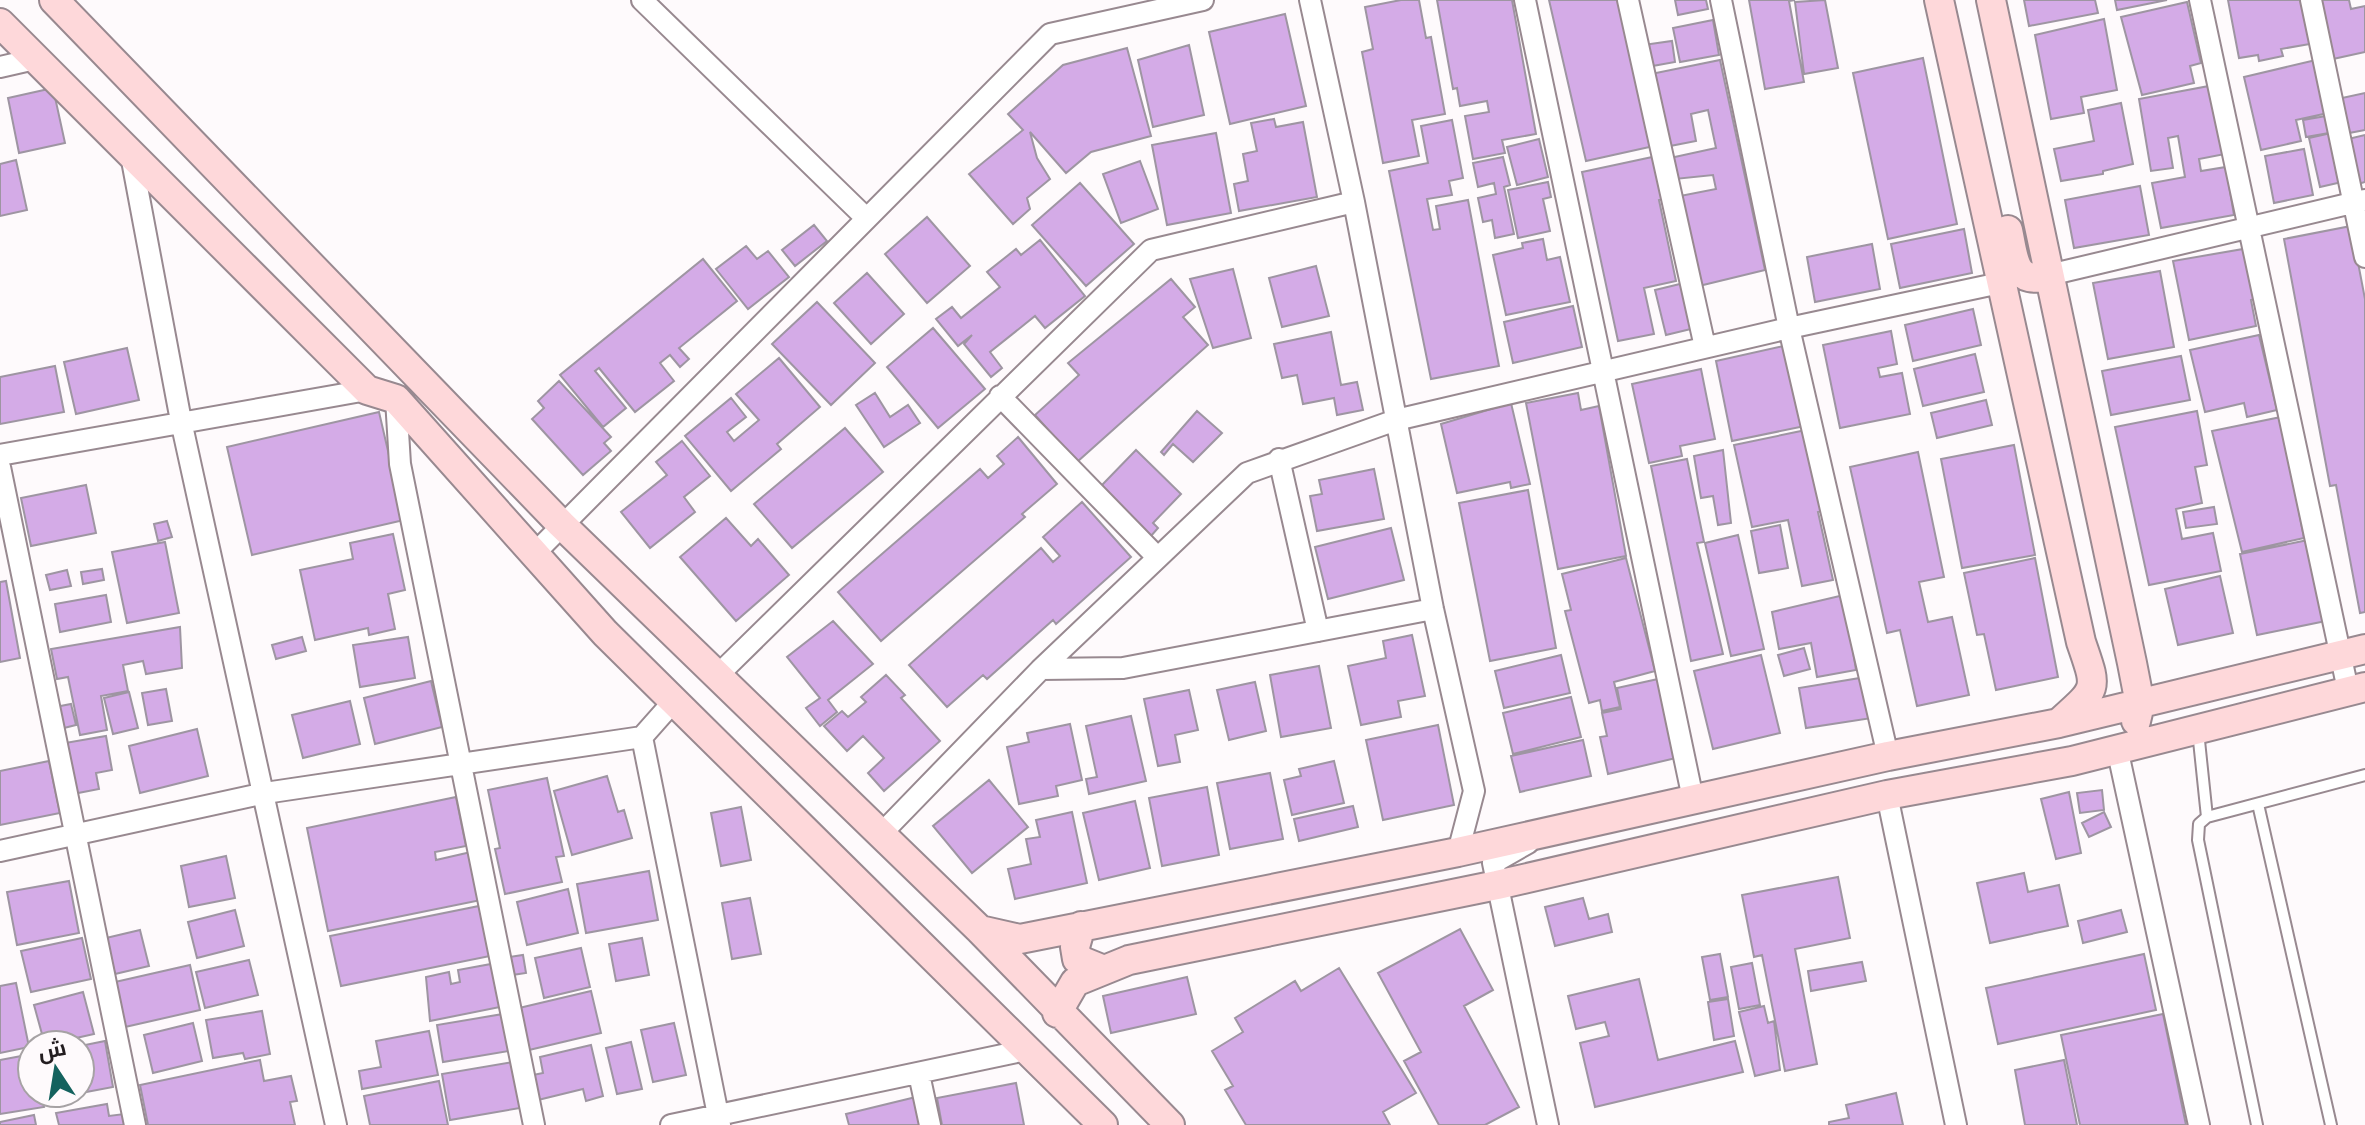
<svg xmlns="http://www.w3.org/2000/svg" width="2365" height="1125" viewBox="0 0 2365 1125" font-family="Quicksand,Cairo,sans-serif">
<rect width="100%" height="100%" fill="#fefafc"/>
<path fill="#d4abe7" stroke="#9e95a2" stroke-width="2" d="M1401 0H1419L1426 38 1431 37 1445 114 1412 120 1419 156 1383 163 1362 52 1373 49 1365 7Z
M1437 0H1512L1536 134 1502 140 1505 153 1473 159 1465 116 1489 112 1487 101 1460 106 1457 88 1453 89Z
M1549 0H1622L1654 146 1586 161Z
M1675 0H1706L1708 9 1678 15Z
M1749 0H1795L1789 1 1804 82 1765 89Z
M1825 0 1838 68 1804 74 1795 2Z
M2024 0H2095L2098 13 2029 26Z
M2115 0H2167L2117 10Z
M2228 0H2301L2310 44 2281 49 2283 56 2259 61 2258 55 2239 58Z
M2321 0H2349L2351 9 2365 6V52L2333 59Z
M2187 2 2201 63 2190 66 2194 83 2142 95 2121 17Z
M1285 14 1306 106 1230 124 1209 32Z
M2104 19 2117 90 2081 97 2084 113 2051 119 2035 35Z
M1713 20 1719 55 1680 62 1673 28Z
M1672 41 1675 62 1647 67 1643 45Z
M1189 45 1204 115 1153 127 1138 60Z
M1127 48 1151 136 1091 152 1066 173 1030 132 1037 158 1050 179 1027 198 1030 209 1013 224 969 174 1023 130 1008 114 1063 65Z
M1923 58 1957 224 1888 239 1853 73Z
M1720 60 1765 270 1699 286 1680 196 1716 189 1713 175 1675 179 1670 158 1716 148 1708 110 1691 114 1696 141 1665 147 1651 74Z
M2316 60 2328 113 2296 120 2301 141 2261 150 2244 77Z
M2209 86 2225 154 2199 159 2201 171 2226 167 2234 215 2161 228 2152 183 2185 177 2178 136 2168 138 2173 168 2151 171 2139 99Z
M53 88 65 143 19 153 8 98Z
M2365 93V130L2349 133 2342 98Z
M2121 103 2133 164 2103 171V174L2061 181 2054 149 2094 141 2088 110Z
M2326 116 2329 133 2306 137 2303 120Z
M1274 119 1276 127 1303 122 1317 197 1239 211 1234 184 1248 181 1243 154 1257 151 1251 123Z
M1452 120 1463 178 1449 181 1452 195 1427 199 1433 230 1440 229 1436 206 1468 200 1499 366 1431 379 1389 171 1428 163 1421 126Z
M1216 133 1231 213 1167 225 1152 145Z
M2331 133 2342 182 2320 187 2309 138Z
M2365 135V182L2358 184 2348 139Z
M1539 139 1548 177 1517 185 1507 147Z
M2304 149 2313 195 2274 203 2265 156Z
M1657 156 1666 199 1659 200 1676 281 1644 288 1654 334 1618 341 1582 172Z
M1503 157 1510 185 1504 187 1514 234 1495 238 1492 220 1483 222 1478 198 1496 194 1494 183 1478 187 1473 163Z
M16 160 27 210 0 216V164Z
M1140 161 1158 209 1121 223 1103 174Z
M1548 182 1551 197 1543 199 1550 231 1518 238 1508 190Z
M1080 183 1134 244 1086 286 1032 225Z
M2140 186 2149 235 2074 248 2065 200Z
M927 217 970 266 927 303 885 254Z
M814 225 827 241 795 266 782 250Z
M2351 226 2365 299V612L2360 613 2336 485 2330 486 2284 239Z
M1964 229 1972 273 1900 288 1891 244Z
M1543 239 1547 260 1560 257 1570 302 1506 315 1493 255 1523 248 1522 243Z
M1040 240 1085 296 1045 328 1035 316 990 352 1002 368 991 377 964 344 972 335 958 346 936 319 952 307 961 318 1000 287 987 272 1016 249 1021 255Z
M1872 244 1880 289 1815 302 1807 257Z
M746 246 757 259 768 251 789 277 748 309 716 269Z
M2249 248 2259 298 2251 300 2256 326 2189 340 2173 261Z
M703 259 737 301 679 348 689 359 680 367 670 355 660 363 674 381 635 412 599 368 595 371 626 408 603 427 560 375Z
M1316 266 1329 316 1282 327 1269 278Z
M1233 269 1251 338 1213 348 1190 279Z
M2160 271 2174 347 2108 359 2093 283Z
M867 273 904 314 871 344 834 303Z
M1171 279 1195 307 1183 317 1208 345 1077 462 1035 415 1079 375 1068 363Z
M1684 283 1695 328 1666 335 1655 290Z
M817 302 875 363 831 405 772 344Z
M1573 306 1582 347 1513 363 1504 322Z
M1973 309 1981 345 1913 361 1905 325Z
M933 328 985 389 938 428 887 367Z
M1891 331 1897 364 1878 368 1880 377 1902 373 1910 414 1840 428 1823 345Z
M1331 332 1341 385 1357 382 1363 410 1337 415 1334 398 1303 404 1297 375 1282 378 1274 344Z
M2259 335 2277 410 2247 417 2244 403 2205 412 2190 350Z
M1788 345 1805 426 1732 441 1716 361Z
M127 348 139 400 76 414 64 362Z
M1975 354 1984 392 1923 406 1914 369Z
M2181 356 2190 400 2111 415 2102 371Z
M779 358 820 407 777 444 781 449 731 491 685 436 731 398 746 417 727 432 734 441 759 420 736 394Z
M55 366 64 412 0 424V377Z
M1701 369 1715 439 1680 446 1682 456 1649 463 1632 384Z
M559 381 611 437 604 443 611 451 583 475 532 419 544 408 538 401Z
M875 393 890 417 908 405 920 423 884 447 856 405Z
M1578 393 1581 410 1599 406 1626 556 1558 569 1526 403Z
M1986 400 1992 425 1937 438 1931 413Z
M1511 403 1530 484 1511 488 1510 482 1457 493 1441 424Z
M1197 411 1222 433 1193 462 1173 444 1164 455 1161 452Z
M2197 411 2207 465 2195 467 2202 503 2176 509 2182 539 2213 533 2221 571 2149 585 2115 427Z
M379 412 404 520 252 555 227 447Z
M2281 417 2304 538 2242 552 2212 431Z
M845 428 883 472 792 548 754 504Z
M1806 430 1824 511 1818 512 1833 580 1802 586 1788 520 1752 527 1734 445Z
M1018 437 1057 484 1022 514 1025 517 881 641 838 592 980 469 988 478 1004 464 997 456Z
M682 441 710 476 684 497 695 512 650 548 621 512 667 475 656 462Z
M2014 445 2035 555 1962 568 1941 459Z
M1136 450 1181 494 1153 523 1158 528 1151 536 1101 486Z
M1723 450 1731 523 1718 525 1713 496 1701 498 1694 456Z
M1918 452 1944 577 1919 582 1928 622 1952 617 1969 695 1917 706 1900 630 1887 633 1850 467Z
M1687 459 1704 542 1697 543 1723 654 1691 661 1651 466Z
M1374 469 1384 519 1317 531 1310 496 1322 494 1319 480Z
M86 485 96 533 31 546 21 498Z
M1528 490 1556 648 1490 661 1459 503Z
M1082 502 1131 557 1056 624 1053 620 987 679 983 675 947 707 909 665 1041 548 1053 562 1060 556 1043 537Z
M2214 507 2217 524 2186 528 2183 512Z
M726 518 751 546 758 539 789 575 736 621 680 557Z
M167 521 172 537 158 541 154 524Z
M1780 525 1788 568 1759 573 1751 531Z
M1391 528 1404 580 1328 599 1315 547Z
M393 534 405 590 388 594 395 629 369 635 368 628 315 640 300 570 353 559 350 543Z
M1738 535 1764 649 1731 656 1705 543Z
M2308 540 2326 621 2257 635 2240 554Z
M165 542 179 613 127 623 112 552Z
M1626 558 1655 671 1614 682 1620 707 1602 711 1600 700 1589 703 1565 611 1571 610 1562 574Z
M2035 558 2058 677 1996 690 1984 634 1977 635 1964 573Z
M102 569 104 580 83 584 81 572Z
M67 570 71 586 50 590 46 575Z
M2220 576 2233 633 2178 645 2165 589Z
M6 581 20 658 0 662V582Z
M106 595 111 622 60 632 55 604Z
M1844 595 1856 670 1817 677 1811 643 1779 649 1772 612Z
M833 621 873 664 828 700 837 712 820 726 806 708 820 698 787 657Z
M180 627 182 668 146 674 143 661 123 665 128 691 101 696 107 730 80 735 68 677 57 679 51 649Z
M1412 635 1425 696 1398 701 1401 717 1361 725 1348 666 1386 658 1383 641Z
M302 637 306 651 276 659 272 645Z
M408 637 415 678 360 687 353 645Z
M1804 648 1810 669 1784 676 1778 655Z
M1561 655 1570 693 1504 708 1495 671Z
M1761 655 1780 733 1713 749 1694 671Z
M1319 666 1331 728 1281 737 1270 675Z
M886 675 905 695 901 698 940 741 884 791 868 773 884 758 863 736 847 751 824 726 842 711 848 717 866 702 861 697Z
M1866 677 1872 718 1806 728 1799 688Z
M1658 679 1676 758 1608 774 1600 737 1607 736 1602 713 1621 709 1617 688Z
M431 681 442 727 375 744 364 698Z
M1255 682 1266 731 1229 740 1217 690Z
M166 689 172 721 148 725 142 693Z
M1189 690 1198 730 1175 735 1180 762 1158 766 1144 699Z
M129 692 138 728 113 734 104 698Z
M1571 697 1581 737 1513 754 1503 713Z
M350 701 360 744 303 758 292 715Z
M71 704 76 725 60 729 55 707Z
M1131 716 1146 781 1089 794 1086 779 1097 777 1086 726Z
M1070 724 1082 780 1056 786 1058 796 1019 804 1007 747 1029 742 1027 733Z
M1438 725 1454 805 1383 820 1366 740Z
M197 729 208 776 140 793 129 746Z
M106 736 112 770 96 773 99 789 73 794 65 743Z
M1583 740 1591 776 1520 792 1511 756Z
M49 761 60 813 0 825V771Z
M1334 761 1344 803 1292 815 1284 780 1301 776 1299 769Z
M1270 773 1283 839 1230 849 1217 783Z
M607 776 618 812 624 810 632 838 572 855 554 791Z
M547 778 564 856 556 857 562 882 505 894 495 849 500 848 488 790Z
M989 780 1028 827 972 873 933 826Z
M1207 787 1219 855 1162 866 1149 798Z
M2102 790 2104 810 2080 813 2077 793Z
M2069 792 2081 853 2056 859 2041 799Z
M456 797 466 846 435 852 436 860 471 852 481 900 328 931 307 828Z
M1135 801 1150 868 1099 880 1083 813Z
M1353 806 1358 827 1299 841 1294 819Z
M741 807 751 860 721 866 711 813Z
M1072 812 1087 883 1015 899 1008 869 1031 864 1026 839 1040 837 1036 820Z
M2104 812 2111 827 2089 837 2082 823Z
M226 856 235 898 189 907 181 866Z
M649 871 658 920 586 933 577 884Z
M2024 873 2028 892 2059 885 2068 926 1990 943 1977 883Z
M1838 877 1850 938 1795 949 1817 1064 1785 1071 1762 955 1754 957 1742 895Z
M69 881 79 933 17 945 7 892Z
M568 889 578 933 527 945 517 902Z
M750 898 761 954 732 959 722 903Z
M1583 898 1589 919 1608 914 1612 932 1555 946 1545 907Z
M479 906 490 956 341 986 330 936Z
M235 910 244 946 197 958 188 922Z
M2121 910 2127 932 2083 943 2078 921Z
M1460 929 1493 990 1464 1006 1519 1107 1485 1125H1439L1404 1061 1421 1052 1378 973Z
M140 930 149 966 115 974 106 938Z
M82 938 91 979 31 992 21 951Z
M642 938 649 975 616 981 609 944Z
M581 948 590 987 544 998 535 958Z
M1720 954 1728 997 1710 1000 1702 957Z
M2144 954 2156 1010 1998 1044 1986 988Z
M523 955 526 973 512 975 509 957Z
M249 960 258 995 205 1008 196 972Z
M1862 962 1866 981 1811 991 1808 971Z
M1752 963 1760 1005 1739 1009 1731 967Z
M491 964 500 1007 430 1021 426 977 449 972 451 984 460 982 458 970Z
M190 965 200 1010 125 1027 115 982Z
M1339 968 1416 1093 1383 1112 1390 1125H1246L1225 1090 1233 1086 1212 1051 1243 1032 1235 1018 1295 981 1301 991Z
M1187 977 1196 1014 1111 1033 1103 996Z
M1639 979 1658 1060 1735 1041 1743 1072 1595 1107 1580 1043 1609 1036 1605 1022 1576 1029 1568 996Z
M16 983 29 1047 0 1053V986Z
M591 991 601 1033 529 1050 519 1008Z
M83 992 94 1034 45 1045 34 1005Z
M1728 999 1734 1036 1714 1040 1708 1002Z
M1764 1006 1768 1023 1774 1021 1780 1070 1755 1076 1739 1012Z
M262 1011 270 1054 245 1059 243 1053 213 1058 206 1020Z
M503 1014 509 1051 443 1062 437 1025Z
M2163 1014 2186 1125H2080L2061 1035Z
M193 1023 202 1061 153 1073 144 1035Z
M674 1023 686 1075 653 1082 641 1030Z
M429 1031 438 1075 362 1089 359 1071 381 1067 376 1041Z
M105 1041 113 1087 44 1100 43 1093H80V1046Z
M631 1042 642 1089 617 1094 606 1048Z
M591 1045 603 1096 586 1101 583 1089 538 1100 533 1075 543 1073 540 1057Z
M32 1054V1093H41L44 1107 0 1114V1060Z
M260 1060 264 1081 291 1076 297 1101 290 1102 295 1125H148L140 1085Z
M2064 1060 2077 1125H2025L2015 1070Z
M519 1061 526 1107 450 1120 442 1074Z
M439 1081 448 1125H370L364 1096Z
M1016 1083 1024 1125H942L937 1098Z
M1896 1093 1903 1125H1829V1122L1849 1118 1846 1105Z
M920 1096 927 1125H849L846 1114Z
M107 1104 109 1116 124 1114 126 1125H59L56 1113Z
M34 1115 36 1125H0V1122Z"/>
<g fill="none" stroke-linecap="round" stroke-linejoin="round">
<defs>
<path id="lane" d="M2198 731 2207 817
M2258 804 2331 1125
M2257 1125 2198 840 2199 824 2207 817 2365 775"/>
<path id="street" d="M642 0 865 217
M1310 0 1354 202 1433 609 1474 791 1458 852
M1525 0 1693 799
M1628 0 1705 347
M1721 0 1789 328 1888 756
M2200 0 2348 690
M2311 0 2365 257
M0 67 35 59
M131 155 181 421 336 1125
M2049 275 2365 200
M1000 396 1157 557
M396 399 400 464 534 1125
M0 455 367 390
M1279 459 1318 631
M0 467 135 1125
M533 555 1050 34 1203 0
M1041 669 1123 668 1433 609
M719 674 1151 250 1354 202
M642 737 720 1125
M2117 748 2199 1125
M1887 795 1956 1125
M880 835 1041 669 1247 473 1396 420 1789 328 2000 283
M1528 843 1493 863 1548 1125
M0 851 265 793 642 737 673 702
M919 1074 930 1125
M671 1125 1026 1050"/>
<path id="secondary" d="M54 0 561 524 980 930 1170 1125
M1939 0 2081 642C2097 689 2099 687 2062 720
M1991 0 2132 663 2140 704 2136 721
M0 23 367 390 396 399 605 633 1103 1125
M2008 230C2014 257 2013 287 2049 275
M1081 926 1075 947 1077 959 1104 970
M980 930 1020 939 1458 852 1888 756 2059 723 2365 649
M1057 1013 1075 982 1129 960 1497 885 1887 795 2072 761 2365 687"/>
</defs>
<use href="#lane" stroke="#988990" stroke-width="14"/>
<use href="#street" stroke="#988990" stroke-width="24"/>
<use href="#secondary" stroke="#988990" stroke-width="32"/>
<use href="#lane" stroke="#fff" stroke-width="10"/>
<use href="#street" stroke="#fff" stroke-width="20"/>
<use href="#secondary" stroke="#fed8da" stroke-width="28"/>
</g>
<g transform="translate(56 1069) rotate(348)"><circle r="38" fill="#fefafc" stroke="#a6a2a4" stroke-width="2"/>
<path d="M0-6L14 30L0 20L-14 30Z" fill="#14625e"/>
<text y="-12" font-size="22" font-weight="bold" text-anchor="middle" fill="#231d20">ش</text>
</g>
</svg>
